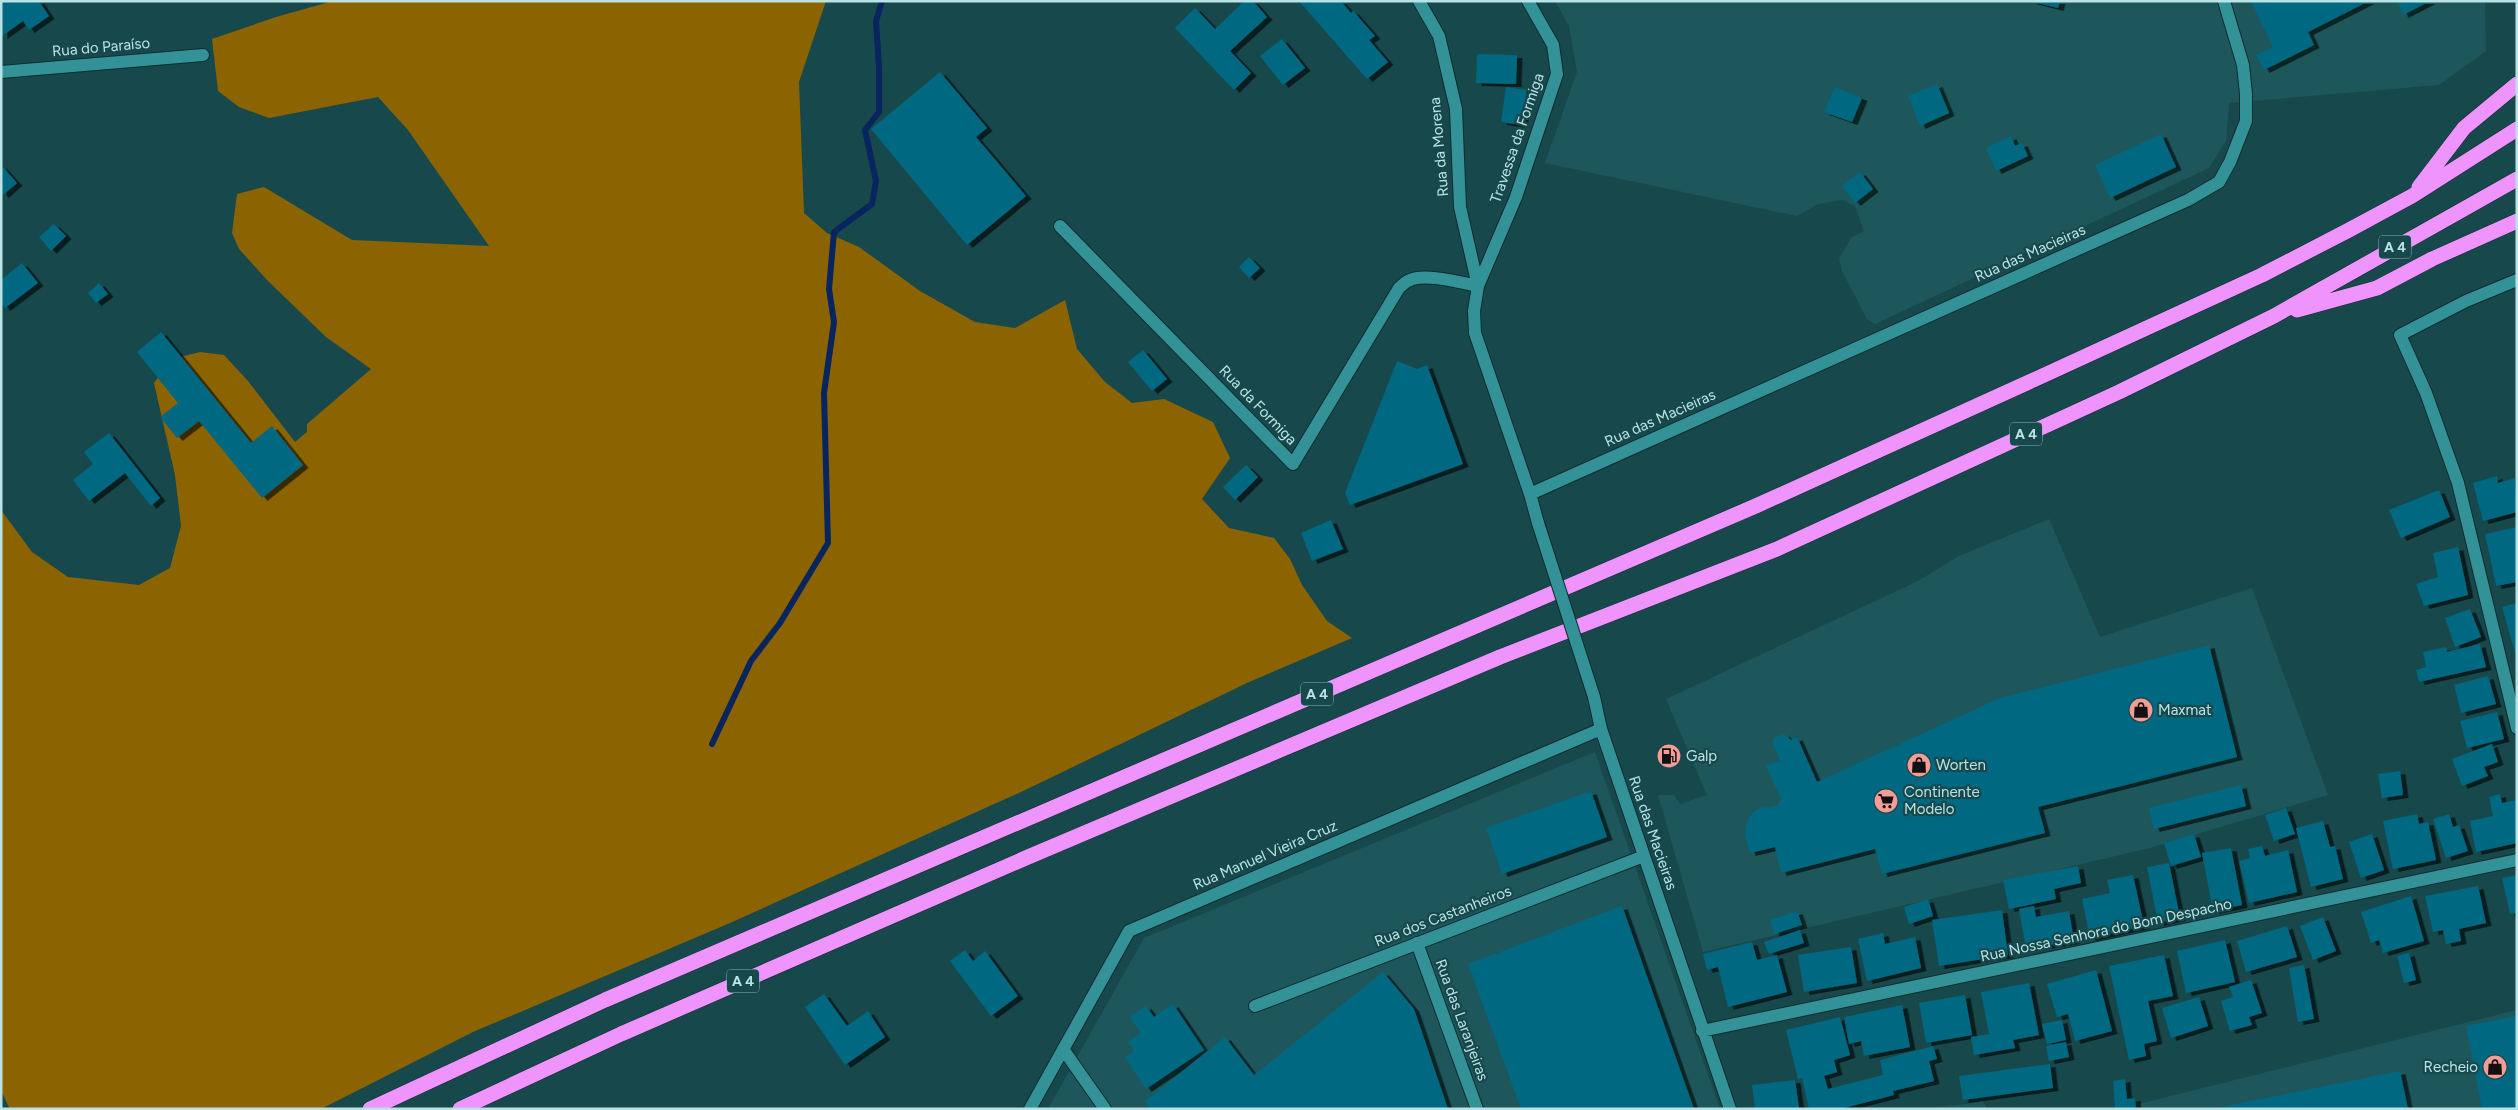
<svg xmlns="http://www.w3.org/2000/svg" width="2518" height="1110" viewBox="0 0 2518 1110" font-family="Figtree,sans-serif">
<defs>
<filter id="shadow"><feDropShadow dx="5.5" dy="3" stdDeviation="0" flood-color="#0009"/></filter>
</defs>
<rect width="100%" height="100%" fill="#17494c"/>
<path fill="#1d575b" d="M1555 1H2485L2486 51 2439 85 2229 103 2226 141 2209 168 1875 324 1867 319 1842 271 1839 258 1852 237 1864 231 1855 206 1842 200 1818 204 1797 216 1545 163 1577 72 1569 26Z
M2049 519 2100 637 2252 588 2328 795 2150 848 1703 952 1658 795H1674L1680 804 1707 795 1666 699 1916 582 1959 556Z
M1595 752 1720 1109H1048L1144 938Z
M2517 1010V1109H2118L2461 1024Z
M1983 1102 1987 1109H1922Z"/>
<path fill="#8b6401" d="M333 1H826L799 82 804 213 827 233 859 247 920 291 975 322 1015 328 1065 300 1077 349 1105 382 1132 403 1164 399 1213 422 1230 458 1202 499 1229 528 1274 538 1290 559 1302 585 1327 621 1352 638 1249 682 1021 792 730 923 473 1032 321 1109H10L1 1091V510L32 552 68 577 139 585 170 568 181 526 175 475 154 383 172 359 200 352 224 355 248 381 295 442 307 432V424L371 369 326 337 267 280 239 249 232 233 237 194 264 187 352 240 489 246 408 130 378 97 269 118 239 107 218 91 212 39 276 17Z"/>
<g fill="none" stroke-linecap="round" stroke-linejoin="round">
<path stroke="#08255f" stroke-width="6" d="M712 744 751 661 780 623 828 543 824 393 834 322 829 289 834 232 872 204 876 181 865 130 879 112V67L876 21 882 1"/>
</g>
<path fill="#046780" filter="url(#shadow)" d="M1 1H39L49 16 29 30 23 21 2 36Z
M1244 1H1253L1267 17 1230 51 1251 73 1234 90 1175 28 1195 8 1215 29Z
M1299 1H1341L1351 13 1353 11 1375 36 1369 40 1388 62 1367 79Z
M2030 1H2060L2058 8Z
M2251 1H2369L2308 32 2314 45 2264 70 2256 55 2273 47Z
M2397 1H2430L2403 15Z
M1282 39 1305 68 1283 85 1260 56Z
M1477 54 1517 55 1516 84 1476 83Z
M940 72 987 128 976 137 1026 196 967 245 871 129Z
M1937 84 1949 113 1920 126 1908 96Z
M1506 87 1527 90 1522 125 1501 122Z
M1835 87 1862 98 1852 122 1824 112Z
M2161 134 2176 167 2110 198 2095 165Z
M2011 136 2015 146 2022 143 2028 156 1996 171 1986 148Z
M1 165 17 183 3 195 1 192Z
M1860 172 1873 189 1855 203 1842 186Z
M54 224 66 236 51 251 39 237Z
M1249 257 1260 268 1249 278 1239 267Z
M22 263 38 283 5 308 1 303V280Z
M99 283 108 294 96 303 88 293Z
M161 332 251 443 272 426 303 465 262 498 199 421 177 438 160 417 178 403 137 352Z
M1143 350 1167 379 1152 391 1128 362Z
M1397 361 1417 369 1427 365 1463 464 1350 505 1345 493Z
M109 433 160 498 151 506 125 473 89 501 73 480 93 464 84 452Z
M1246 465 1258 477 1235 500 1223 487Z
M2497 476 2498 483 2515 478 2517 512 2483 521 2473 483Z
M2439 490 2450 517 2401 538 2389 510Z
M1331 520 1343 549 1312 561 1301 533Z
M2517 527V582L2496 586 2485 534Z
M2458 547 2468 595 2424 606 2416 584 2438 577 2433 553Z
M2517 603V655L2516 656 2502 607Z
M2470 609 2481 637 2455 647 2445 618Z
M2480 644 2486 667 2419 682 2416 670 2426 667 2423 652 2446 647 2447 652Z
M2209 645 2237 757 2038 807 2045 833 1882 874 1875 849 1781 873 1775 847 1750 853 1745 835 1746 824 1753 812 1764 806 1765 808 1778 805 1781 799 1766 766 1780 760 1773 744 1774 738 1784 734 1791 740 1797 737 1817 782 2000 698Z
M2488 676 2496 704 2461 713 2454 685Z
M2497 712 2504 739 2467 748 2460 721Z
M2492 744 2498 762 2484 767 2488 776 2462 786 2452 759Z
M2400 771 2403 795 2382 798 2378 774Z
M2241 785 2246 806 2154 829 2149 808Z
M1591 791 1607 837 1502 874 1486 828Z
M2500 794 2502 803 2517 800V843L2476 852 2470 821 2493 816 2489 797Z
M2286 808 2295 834 2274 841 2265 815Z
M2417 814 2419 824 2428 822 2436 860 2393 869 2383 821Z
M2449 814 2453 827 2459 825 2468 851 2446 858 2433 819Z
M2323 821 2330 847 2335 846 2343 879 2311 887 2296 828Z
M2194 834 2201 857 2171 866 2164 843Z
M2372 834 2384 870 2361 878 2349 842Z
M2262 846 2265 856 2288 850 2297 892 2249 903 2239 861 2250 858 2248 849Z
M2231 848 2242 905 2213 911 2202 853Z
M2169 863 2180 918 2158 923 2147 867Z
M2078 866 2081 883 2054 889 2056 899 2009 909 2003 880Z
M2133 875 2144 926 2090 938 2082 899 2110 893 2107 880Z
M2517 875V913L2510 914 2502 878Z
M2478 886 2486 923 2459 929 2461 941 2446 944 2443 930 2433 932 2425 896Z
M2411 896 2424 941 2383 953 2379 940 2371 943 2361 912Z
M1928 899 1933 916 1909 924 1904 907Z
M1622 906 1694 1109H1521L1468 964Z
M2034 906 2036 917 2069 911 2074 941 2026 949 2019 909Z
M2002 910 2008 955 1939 966 1932 920Z
M1797 911 1802 925 1774 934 1770 920Z
M2323 917 2336 951 2313 960 2300 926Z
M2287 926 2297 957 2246 972 2237 941Z
M1800 930 1804 943 1769 954 1764 942Z
M1883 933 1885 944 1915 937 1921 968 1867 981 1858 939Z
M2225 940 2235 982 2186 993 2177 951Z
M1752 942 1757 960 1777 955 1787 992 1728 1007 1718 967 1707 970 1703 954Z
M1851 947 1857 983 1804 992 1798 955Z
M965 950 973 961 985 951 1018 996 991 1016 950 961Z
M2409 953 2416 980 2404 983 2397 956Z
M2164 955 2173 996 2148 1001 2157 1041 2144 1044 2146 1056 2129 1060 2109 966Z
M2304 965 2314 1019 2298 1022 2289 968Z
M2096 970 2112 1031 2075 1041 2068 1014 2057 1017 2047 984Z
M1383 972 1414 1009 1448 1109H1150L1145 1101 1225 1037 1254 1075Z
M2251 980 2262 1013 2249 1017 2252 1025 2230 1031 2221 1001 2233 997 2229 987Z
M2029 983 2039 1035 2013 1040 2015 1048 1974 1055 1971 1037 1989 1034 1981 992Z
M824 994 847 1026 868 1011 885 1037 845 1065 805 1007Z
M1965 995 1972 1035 1926 1043 1919 1003Z
M2199 997 2208 1026 2171 1038 2162 1008Z
M1173 1004 1204 1050 1146 1089 1125 1057 1134 1051 1128 1042 1141 1033 1130 1017 1146 1006 1154 1017Z
M1902 1005 1910 1047 1864 1056 1861 1041 1849 1044 1844 1017Z
M2517 1016V1109H2482L2466 1026Z
M1840 1017 1850 1055 1834 1060 1837 1072 1824 1076 1828 1089 1883 1075 1880 1060 1933 1046 1937 1059 1929 1061 1934 1081 1893 1091 1894 1095 1840 1109H1809L1802 1078 1798 1079 1786 1030Z
M2062 1020 2066 1040 2047 1044 2042 1024Z
M2066 1042 2069 1057 2049 1061 2046 1046Z
M2050 1064 2053 1088 1963 1100 1959 1076Z
M2400 1071 2408 1109H2217L2216 1108Z
M2125 1079 2127 1099 2135 1098 2136 1108 2115 1109 2113 1081Z
M1795 1080 1799 1108 1755 1109 1752 1085Z"/>
<g fill="none" stroke-linecap="round" stroke-linejoin="round">
<defs>
<path id="minor" d="M1419 1 1439 36 1456 109 1460 207 1478 286 1474 311 1475 333 1530 494
M1 72 203 55
M1060 226 1293 464 1399 288C1402 286 1405 282 1408 281 1423 272 1462 283 1478 286
M2517 280 2466 301 2400 335 2426 393 2458 483 2517 728
M1478 286 1516 197 1557 74 1553 45 1528 1
M1538 523 1530 494 2188 200 2219 182 2230 162 2246 121V94L2243 65 2224 1
M1594 697 1601 729 1730 1109
M1417 943 1477 1109
M1255 1006 1644 856
M1702 1031 2517 860
M1063 1049 1105 1109
M1030 1109 1129 931 1601 729"/>
<path id="motorway" d="M2419 187 2464 128 2517 84
M2297 310 2377 288 2432 259 2517 221
M370 1109 605 1000 1758 505 2040 377 2262 275 2349 230 2412 196 2517 129
M460 1109 621 1034 1028 857 1500 657 1777 549 2119 392 2274 316 2517 179"/>
</defs>
<use href="#minor" stroke="#0f2c2e" stroke-width="14"/>
<use href="#motorway" stroke="#0f2c2e" stroke-width="16"/>
<use href="#minor" stroke="#339298" stroke-width="12"/>
<use href="#motorway" stroke="#ee94fc" stroke-width="15"/>
<defs>
<path id="minor-bridge" d="M1538 523 1594 697"/>
</defs>
<use href="#minor-bridge" stroke="#0f2c2e" stroke-width="14" stroke-linecap="butt"/>
<use href="#minor-bridge" stroke="#339298" stroke-width="12"/>
</g>
<defs>
<symbol id="shop-disc" viewBox="-11 -11 22 22"><circle r="9.5" fill="#f59b98" stroke="#17494c"/><path d="M-5-2.5h2.3a2.7 3.5 0 0 1 5.4 0H5L5.5 6h-11ZM-1.5-2.5h3a1.5 2.3 0 0 0-3 0Z" fill="#111"/></symbol>
<symbol id="fuel-disc" viewBox="-11 -11 22 22"><circle r="9.5" fill="#f59b98" stroke="#17494c"/><path d="M-5.5-6h7V0h2V4h1.3V-2.5L3-4.5l.8-.8L6-3V5H2.5V1h-1V6h-7ZM-4.2-4.7v3.2H.2V-4.7Z" fill="#111"/></symbol>
<symbol id="supermarket-disc" viewBox="-11 -11 22 22"><circle r="9.5" fill="#f59b98" stroke="#17494c"/><path d="M-6-5.5h2.5l.6 2H6L4.5 2H-2.5L-4.4-4H-6ZM-1.5 3.2a1.3 1.3 0 1 0 .1 0ZM3 3.2a1.3 1.3 0 1 0 .1 0Z" fill="#111"/></symbol>
</defs>
<g fill-rule="evenodd">
<use href="#shop-disc" x="2127" y="696" width="28" height="28"/>
<use href="#fuel-disc" x="1655" y="742" width="28" height="28"/>
<use href="#shop-disc" x="1905" y="751" width="28" height="28"/>
<use href="#supermarket-disc" x="1872" y="787" width="28" height="28"/>
<use href="#shop-disc" x="2481" y="1053" width="28" height="28"/>
</g>
<g text-anchor="middle" stroke-width="4.5" stroke-linejoin="round" paint-order="stroke">
<g fill="#17494c" stroke="#89b5b8" stroke-width="1">
<rect x="2379" y="235.5" width="32" height="23" rx="4"/>
<rect x="2010" y="422.5" width="32" height="23" rx="4"/>
<rect x="1301" y="682.5" width="32" height="23" rx="4"/>
<rect x="727" y="969.5" width="32" height="23" rx="4"/>
</g>
<g font-size="14" font-weight="bold" fill="#bae3e6">
<text x="2395" y="252">A 4</text>
<text x="2026" y="439">A 4</text>
<text x="1317" y="699">A 4</text>
<text x="743" y="986">A 4</text>
</g>
<g font-size="15" fill="#bae3e6" stroke="#17494c">
<text transform="translate(101 47) rotate(-5)" y="5">Rua do Paraíso</text>
<text transform="translate(1517 138) rotate(-71)" y="5">Travessa da Formiga</text>
<text transform="translate(1439 147) rotate(-95)" y="5">Rua da Morena</text>
<text transform="translate(2030 253) rotate(-24)" y="5">Rua das Macieiras</text>
<text transform="translate(1258 405) rotate(46)" y="5">Rua da Formiga</text>
<text transform="translate(1660 418) rotate(-24)" y="5">Rua das Macieiras</text>
<text transform="translate(1653 833) rotate(71)" y="5">Rua das Macieiras</text>
<text transform="translate(1265 855) rotate(-23)" y="5">Rua Manuel Vieira Cruz</text>
<text transform="translate(1443 916) rotate(-21)" y="5">Rua dos Castanheiros</text>
<text transform="translate(2106 930) rotate(-12)" y="5">Rua Nossa Senhora do Bom Despacho</text>
<text transform="translate(1462 1020) rotate(70)" y="5">Rua das Laranjeiras</text>
</g>
<g font-size="15" fill="#bae3e6" stroke="#17494c" text-anchor="start">
<text x="2158" y="715">Maxmat</text>
<text x="1686" y="761">Galp</text>
<text x="1936" y="770">Worten</text>
<text x="1904" y="797">Continente<tspan x="1904" dy="17">Modelo</tspan></text>
<text x="2478" y="1072" text-anchor="end">Recheio</text>
</g>
</g>
<rect width="2518" height="1110" fill="none" stroke="#bae3e6" stroke-width="5"/>
</svg>
